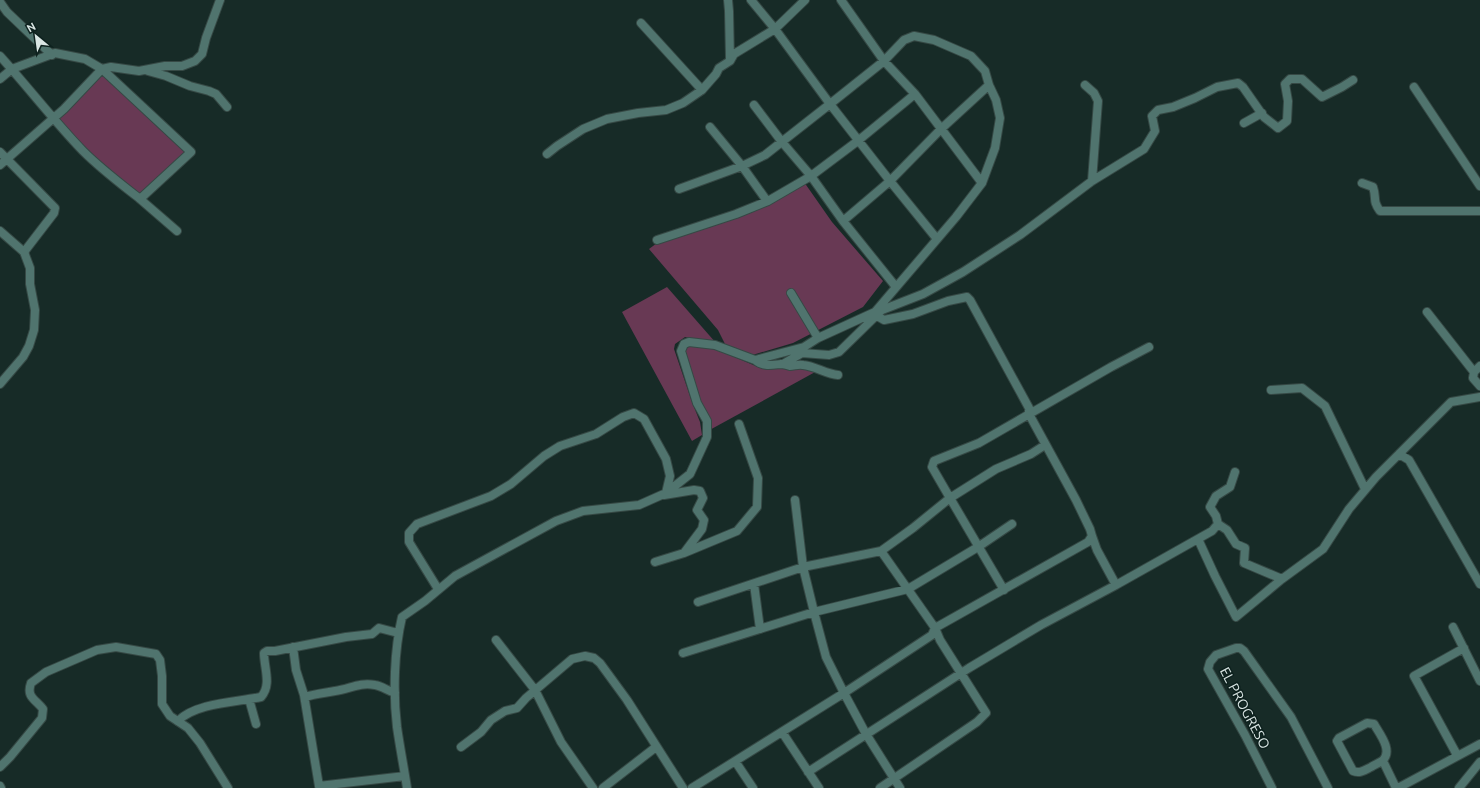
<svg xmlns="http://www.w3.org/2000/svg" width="1480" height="788" viewBox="0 0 1480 788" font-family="Ubuntu,sans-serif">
<rect width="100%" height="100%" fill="#172b27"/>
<path fill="#683954" d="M102 72 188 152 139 196 83 148 55 118Z
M804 182 832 222 883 281 863 307 793 343 749 356 727 348 718 330 649 249 657 243 711 227 768 204Z
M667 287 716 343 685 337 675 344 674 349 692 402 700 422 702 435 692 441 622 312Z
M684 344 711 347 758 367 768 369 785 367 817 371 706 432V423L680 348Z"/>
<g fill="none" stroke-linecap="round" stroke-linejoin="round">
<defs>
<path id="minor" d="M728 0 729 11 730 60
M841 0 884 61 915 94 982 183
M0 2 7 12 52 55
M641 23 702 90
M0 56C28 87 54 121 83 151 101 169 121 184 140 199L191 152 102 69 64 109 0 165
M148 71 166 76 190 86 209 91 216 94 227 107
M0 79 12 69 55 53 85 59 102 69 111 67 139 71 165 66H182L195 61 202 54 206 38 220 0
M1085 85 1094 93 1098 101 1092 181
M1414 87 1480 186
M1244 123 1262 113
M710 127 742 166 767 201
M0 152 55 208 54 213 24 252
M547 154 557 146 583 129 607 119 638 113 666 110 683 103 702 90 716 74 719 68 730 61 734 54 775 29 805 0
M1362 183 1373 187C1377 199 1372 200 1380 211H1480
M679 189 742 166 765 155 830 104 775 29 751 0
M140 199 177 231
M843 221 890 181 941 129 989 85
M657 240 736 214 768 201 811 176 782 142 754 105
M896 287 843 221 811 176 859 140 915 94
M791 293 818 338
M1427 312 1474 372
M755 360C763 367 771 365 781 364 784 364 787 365 790 366 794 366 798 364 803 365 815 366 826 374 838 375
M783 364 802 353 829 355 839 352 882 310 923 294 963 272 1020 235 1092 181 1144 149 1155 131 1152 116 1158 110 1173 107 1195 98 1217 87 1238 83 1243 87 1264 117 1278 128 1287 121 1288 101 1285 84 1290 79H1302L1322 97 1342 87 1353 80
M1480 366 1474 372 1473 378 1480 386
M1271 390 1302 388 1325 406 1365 489
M1399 454 1409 460 1480 584
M795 500 803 567 814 612 826 657 844 693 866 734 900 788
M1198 539 1215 576 1236 617 1282 579 1244 563 1245 548 1236 544 1227 530 1218 524
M684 553 737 531 757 507 758 478 739 424
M655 562 684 553 702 529 704 520 697 510 703 498 700 491 694 490 664 495
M1282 579 1323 549 1349 509 1376 477 1451 402 1480 397
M754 584 760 629
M1116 585 1212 531 1218 524 1216 516 1210 507 1216 496 1230 487 1235 472
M438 589 409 542V533L417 524 491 496 511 484 544 456 560 446 596 434 623 417 634 413 644 419 666 459 670 476 666 493
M1004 590 950 498 996 469 1031 454 1045 445
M698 602 803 567 881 551
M1453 627 1480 681
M496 640 535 690 561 742 593 788
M293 647 296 670 304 695 319 786 405 776
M683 653 814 612 908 589 978 547 1012 524
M305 697C315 694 325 693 335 691 350 689 359 682 375 685 382 686 388 691 395 693
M249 699 256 724
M178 721C195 703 237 702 261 697 272 685 264 668 264 653L267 651H275L346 637 372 634 379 628 398 633
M1367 723 1374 724C1379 733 1394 751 1382 761 1379 763 1374 765 1371 767 1365 770 1360 774 1353 771L1337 741 1339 738Z
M782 732 819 788
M461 747 481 732 491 720 505 711 517 708 526 698 572 659 585 656 594 658 600 663 627 700 683 788
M1457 755 1414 676 1464 648
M735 761 753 788
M1383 761 1396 788
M808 772 969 668 1041 625 1116 585 1097 550 1092 536
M407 788C404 768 400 748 397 727 393 693 394 651 402 617L425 601 455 576 556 521 583 511 639 505 666 493 690 474 707 437V421L697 403 681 351 684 344 689 342 715 345 755 360 804 347 818 338 875 312
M603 788 656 747
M692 788 844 693 932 635 935 628 881 551 913 528 950 498 932 467 934 461 979 443 1111 367 1149 347
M880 788 977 722 986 713 940 640 935 628 1088 542 1092 536 1090 529 1076 500 1029 414V408L970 300 967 297 948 301 913 314 884 320 877 316 875 312 956 217 982 183 995 148 1000 118 996 100 989 85 985 71 971 56 934 40 914 36 904 40 884 61 830 104 890 181 937 239
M1272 788 1245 735 1208 669 1210 662 1216 655 1236 648H1240L1244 651 1291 717 1328 788
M1398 788 1480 744
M1459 788 1480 762"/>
<path id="tertiary" d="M0 231 24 252 30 268V284L35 310 34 330 29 346 23 357 0 384
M0 767 10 757 42 718 43 709C35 699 26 697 31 683L46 672 97 650 116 647 156 654 160 660 162 676V704L170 716 188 728 200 743 228 788
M0 786 1 788"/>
</defs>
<use href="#minor" stroke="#364945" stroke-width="10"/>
<use href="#tertiary" stroke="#364945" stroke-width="10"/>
<use href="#minor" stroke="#50746e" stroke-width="8"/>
<use href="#tertiary" stroke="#50746e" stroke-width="8"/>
</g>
<g text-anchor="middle" stroke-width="3" stroke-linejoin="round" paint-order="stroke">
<g font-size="14" fill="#dae6e4" stroke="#0d211e">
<text transform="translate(1245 708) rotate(62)" y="5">EL PROGRESO</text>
</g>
</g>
<g transform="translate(36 36) rotate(331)" stroke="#0d211e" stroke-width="3" paint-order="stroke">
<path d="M0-3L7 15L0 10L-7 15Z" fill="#dae6e4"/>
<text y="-6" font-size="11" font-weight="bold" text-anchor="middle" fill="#dae6e4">N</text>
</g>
</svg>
